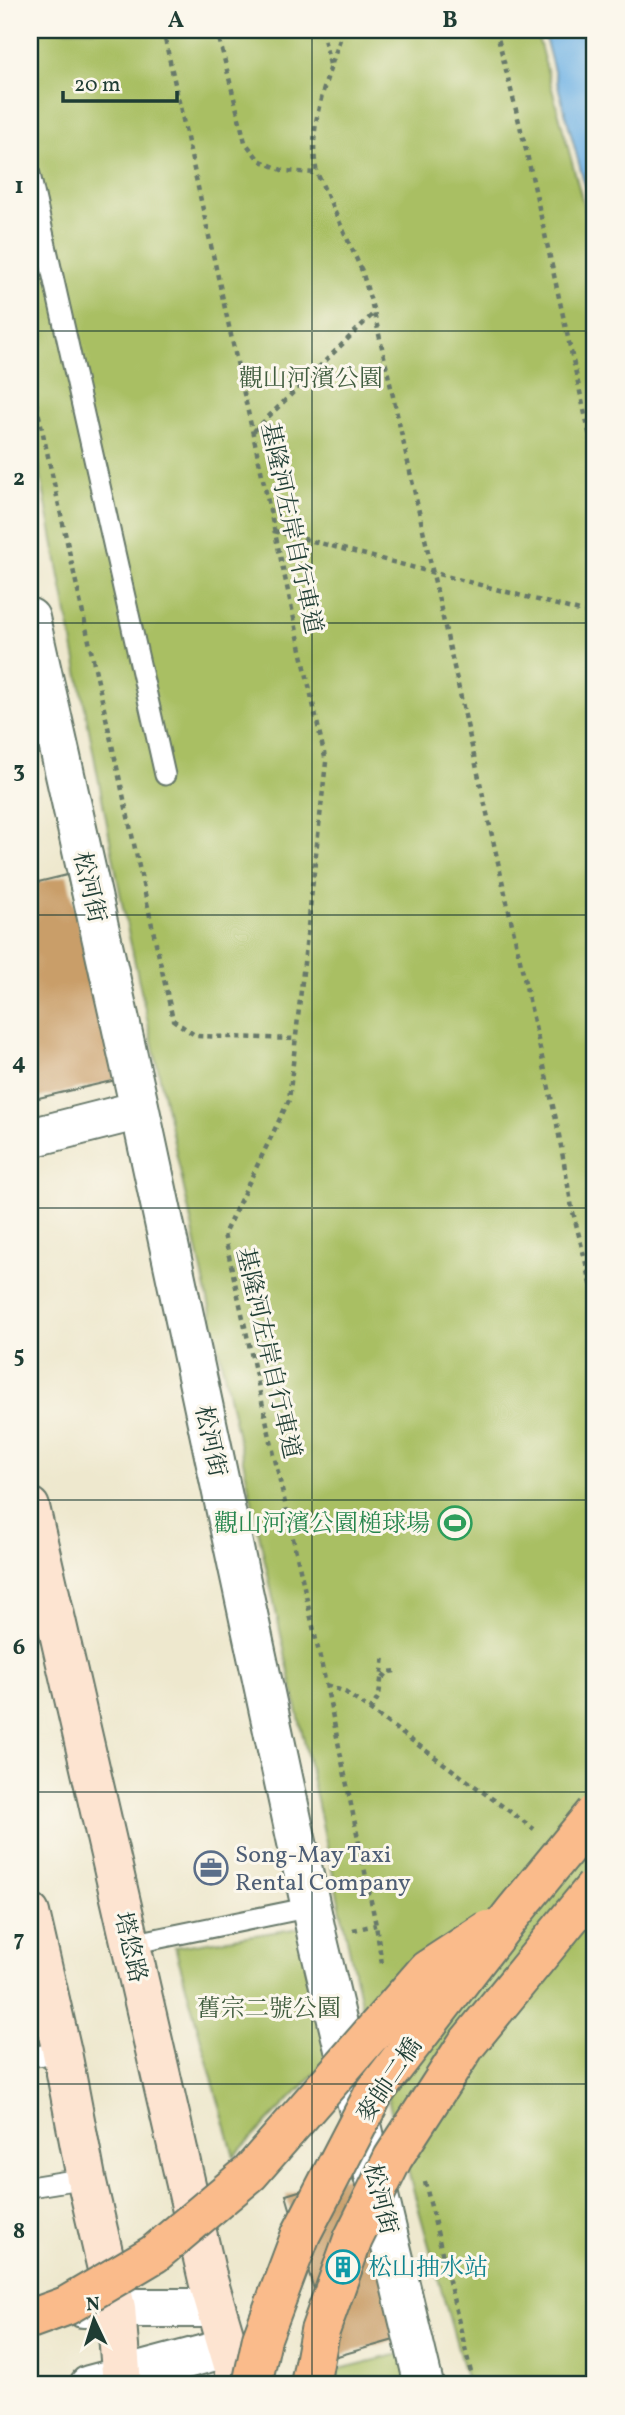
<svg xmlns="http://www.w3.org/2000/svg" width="625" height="2415" viewBox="0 0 625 2415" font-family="Vollkorn,'Noto Serif TC',serif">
<rect width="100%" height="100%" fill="#fbf7ec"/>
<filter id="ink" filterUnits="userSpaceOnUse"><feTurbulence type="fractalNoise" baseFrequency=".0143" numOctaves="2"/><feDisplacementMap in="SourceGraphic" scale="14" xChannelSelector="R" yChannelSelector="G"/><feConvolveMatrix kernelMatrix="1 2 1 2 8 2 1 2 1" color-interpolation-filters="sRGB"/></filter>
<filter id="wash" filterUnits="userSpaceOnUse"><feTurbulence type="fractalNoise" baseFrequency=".00686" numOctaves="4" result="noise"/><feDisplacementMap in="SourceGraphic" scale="28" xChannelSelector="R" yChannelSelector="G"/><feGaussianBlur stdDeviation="1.57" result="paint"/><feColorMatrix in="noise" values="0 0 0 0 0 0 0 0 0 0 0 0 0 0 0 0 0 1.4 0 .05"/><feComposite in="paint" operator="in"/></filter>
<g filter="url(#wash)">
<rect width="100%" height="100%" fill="#eee8ce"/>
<path fill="#a9bf64" stroke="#647e4c" stroke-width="2" d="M30 30H536L595 247V2385H468L361 2003 123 908 30 419Z
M327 1924 351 2037 234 2156 175 1947Z
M408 2352 416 2385H322L319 2374Z"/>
<path fill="#70b2e5" stroke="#48788c" stroke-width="2" d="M543 30H595V223Z"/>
<g id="blocks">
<path fill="#c99e69" d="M67 875 116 1080 30 1100V884Z
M352 2175 401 2338 334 2357 286 2195Z"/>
</g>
</g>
<g filter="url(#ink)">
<use href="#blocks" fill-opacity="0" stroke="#67796a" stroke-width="2"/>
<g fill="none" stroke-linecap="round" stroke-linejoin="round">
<defs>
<path id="service" d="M30 174 165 775
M131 1944 311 1907
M30 2057 62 2052
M30 2187 86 2178"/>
<path id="minor" d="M30 618 140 1110 317 1936 424 2385
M30 1138 140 1110"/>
<path id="tertiary" d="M83 2308H214
M89 2385 227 2348"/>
<path id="secondary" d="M30 1507 208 2280 239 2385
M30 1913 62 2052 86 2178 116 2308 122 2385"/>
</defs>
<use href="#service" stroke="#67796a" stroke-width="23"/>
<use href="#minor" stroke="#67796a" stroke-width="42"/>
<use href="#tertiary" stroke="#67796a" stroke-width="42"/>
<use href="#secondary" stroke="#67796a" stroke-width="42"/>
<path stroke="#67796a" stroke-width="4.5" stroke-dasharray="5 5" stroke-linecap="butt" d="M163 30 326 762 289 1100 224 1234 326 1684 376 1925 382 1964
M217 30 245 142 259 160 284 171 317 173
M322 30 331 69
M343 30C329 75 306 125 317 173L362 271 374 312 557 1124 572 1208 595 1299
M496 30 527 154 595 459
M30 375 173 1020 196 1036 297 1039
M254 431 374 313
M274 531 595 615
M383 1678 388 1672 396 1671
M326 1685 345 1692 534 1829
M370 1711 379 1696 384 1656
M353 1930 376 1925
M425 2182 474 2385"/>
<use href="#service" stroke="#fff" stroke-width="19"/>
<use href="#minor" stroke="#fff" stroke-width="38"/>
<use href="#tertiary" stroke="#fff" stroke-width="38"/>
<use href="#secondary" stroke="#fde4d1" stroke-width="38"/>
<defs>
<path id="trunk-bridge" d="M30 2319 66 2306 154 2254 250 2173 427 1970 488 1930
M252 2385 262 2338 301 2234 374 2093 513 1913 595 1813
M310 2385 320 2331 353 2239 393 2158 466 2045 595 1887"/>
</defs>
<use href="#trunk-bridge" stroke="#67796a" stroke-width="42" stroke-linecap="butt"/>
<use href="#trunk-bridge" stroke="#fabb8b" stroke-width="38"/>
</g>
</g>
<path fill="none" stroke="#1f3d34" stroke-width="2" stroke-opacity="0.55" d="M312 30V2385M30 331H595M30 623H595M30 915H595M30 1208H595M30 1500H595M30 1792H595M30 2084H595"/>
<defs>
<symbol id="stadium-ring" viewBox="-11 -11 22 22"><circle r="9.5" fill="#fbf7ec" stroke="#2e9e5b" stroke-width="1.5"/><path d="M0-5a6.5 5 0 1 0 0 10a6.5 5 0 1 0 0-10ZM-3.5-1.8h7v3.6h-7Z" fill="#2e9e5b"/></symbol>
<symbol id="office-ring" viewBox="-11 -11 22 22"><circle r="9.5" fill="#fbf7ec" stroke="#5c6f8a" stroke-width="1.5"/><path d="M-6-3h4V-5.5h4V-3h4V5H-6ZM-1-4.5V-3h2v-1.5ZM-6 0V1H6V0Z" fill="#5c6f8a"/></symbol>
<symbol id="building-ring" viewBox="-11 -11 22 22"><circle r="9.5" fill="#fbf7ec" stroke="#0f9aa8" stroke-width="1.5"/><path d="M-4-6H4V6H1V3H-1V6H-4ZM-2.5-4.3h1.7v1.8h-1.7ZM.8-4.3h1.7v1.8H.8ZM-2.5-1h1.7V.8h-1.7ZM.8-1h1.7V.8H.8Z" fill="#0f9aa8"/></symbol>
</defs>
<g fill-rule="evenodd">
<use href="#stadium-ring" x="436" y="1504" width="38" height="38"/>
<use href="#office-ring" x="192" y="1849" width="38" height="38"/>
<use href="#building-ring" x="324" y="2248" width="38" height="38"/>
</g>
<g text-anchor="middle" stroke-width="6" stroke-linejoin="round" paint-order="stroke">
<g font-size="24" fill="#425e40" stroke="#fbf7ec">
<text x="311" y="386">觀山河濱公園</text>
<text x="269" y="2016">舊宗二號公園</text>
</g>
<g font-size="24" fill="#1f3d34" stroke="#fbf7ec">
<text transform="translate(292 528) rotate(78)" y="8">基隆河左岸自行車道</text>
<text transform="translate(90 887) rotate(77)" y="8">松河街</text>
<text transform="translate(269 1353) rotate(77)" y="8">基隆河左岸自行車道</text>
<text transform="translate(211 1441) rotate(78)" y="8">松河街</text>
<text transform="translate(131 1947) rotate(77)" y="8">塔悠路</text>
<text transform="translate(389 2080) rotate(-56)" y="8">麥帥二橋</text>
<text transform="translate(381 2199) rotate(76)" y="8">松河街</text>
</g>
<g font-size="24" fill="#27864d" stroke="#fbf7ec" text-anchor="end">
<text x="430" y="1531">觀山河濱公園槌球場</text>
</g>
<g font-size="24" fill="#4e5e75" stroke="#fbf7ec" text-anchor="start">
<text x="235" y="1862">Song-May Taxi<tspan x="235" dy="28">Rental Company</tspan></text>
</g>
<g font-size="24" fill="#0d838f" stroke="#fbf7ec" text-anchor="start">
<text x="368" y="2275">松山抽水站</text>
</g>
</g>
<rect width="625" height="2415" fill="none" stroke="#fbf7ec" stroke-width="77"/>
<g transform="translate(94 2320) rotate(356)" stroke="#fbf7ec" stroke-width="5" paint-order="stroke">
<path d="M0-5L12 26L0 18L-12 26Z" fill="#1f3d34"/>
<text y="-10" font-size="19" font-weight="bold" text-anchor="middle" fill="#1f3d34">N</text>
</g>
<path d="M63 91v10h114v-10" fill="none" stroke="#1f3d34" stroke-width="3.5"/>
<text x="74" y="91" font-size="21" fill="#1f3d34" stroke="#fbf7ec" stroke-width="5" paint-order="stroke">20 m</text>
<rect x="38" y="38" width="548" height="2338" fill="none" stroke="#1f3d34" stroke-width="2.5"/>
<g font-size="23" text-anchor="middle" font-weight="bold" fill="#1f3d34">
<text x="176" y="27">A</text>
<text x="450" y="27">B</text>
<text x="19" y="193">1</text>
<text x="19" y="485">2</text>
<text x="19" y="777">3</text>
<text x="19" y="1069">4</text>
<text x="19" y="1362">5</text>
<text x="19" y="1654">6</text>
<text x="19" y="1946">7</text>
<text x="19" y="2238">8</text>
</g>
</svg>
